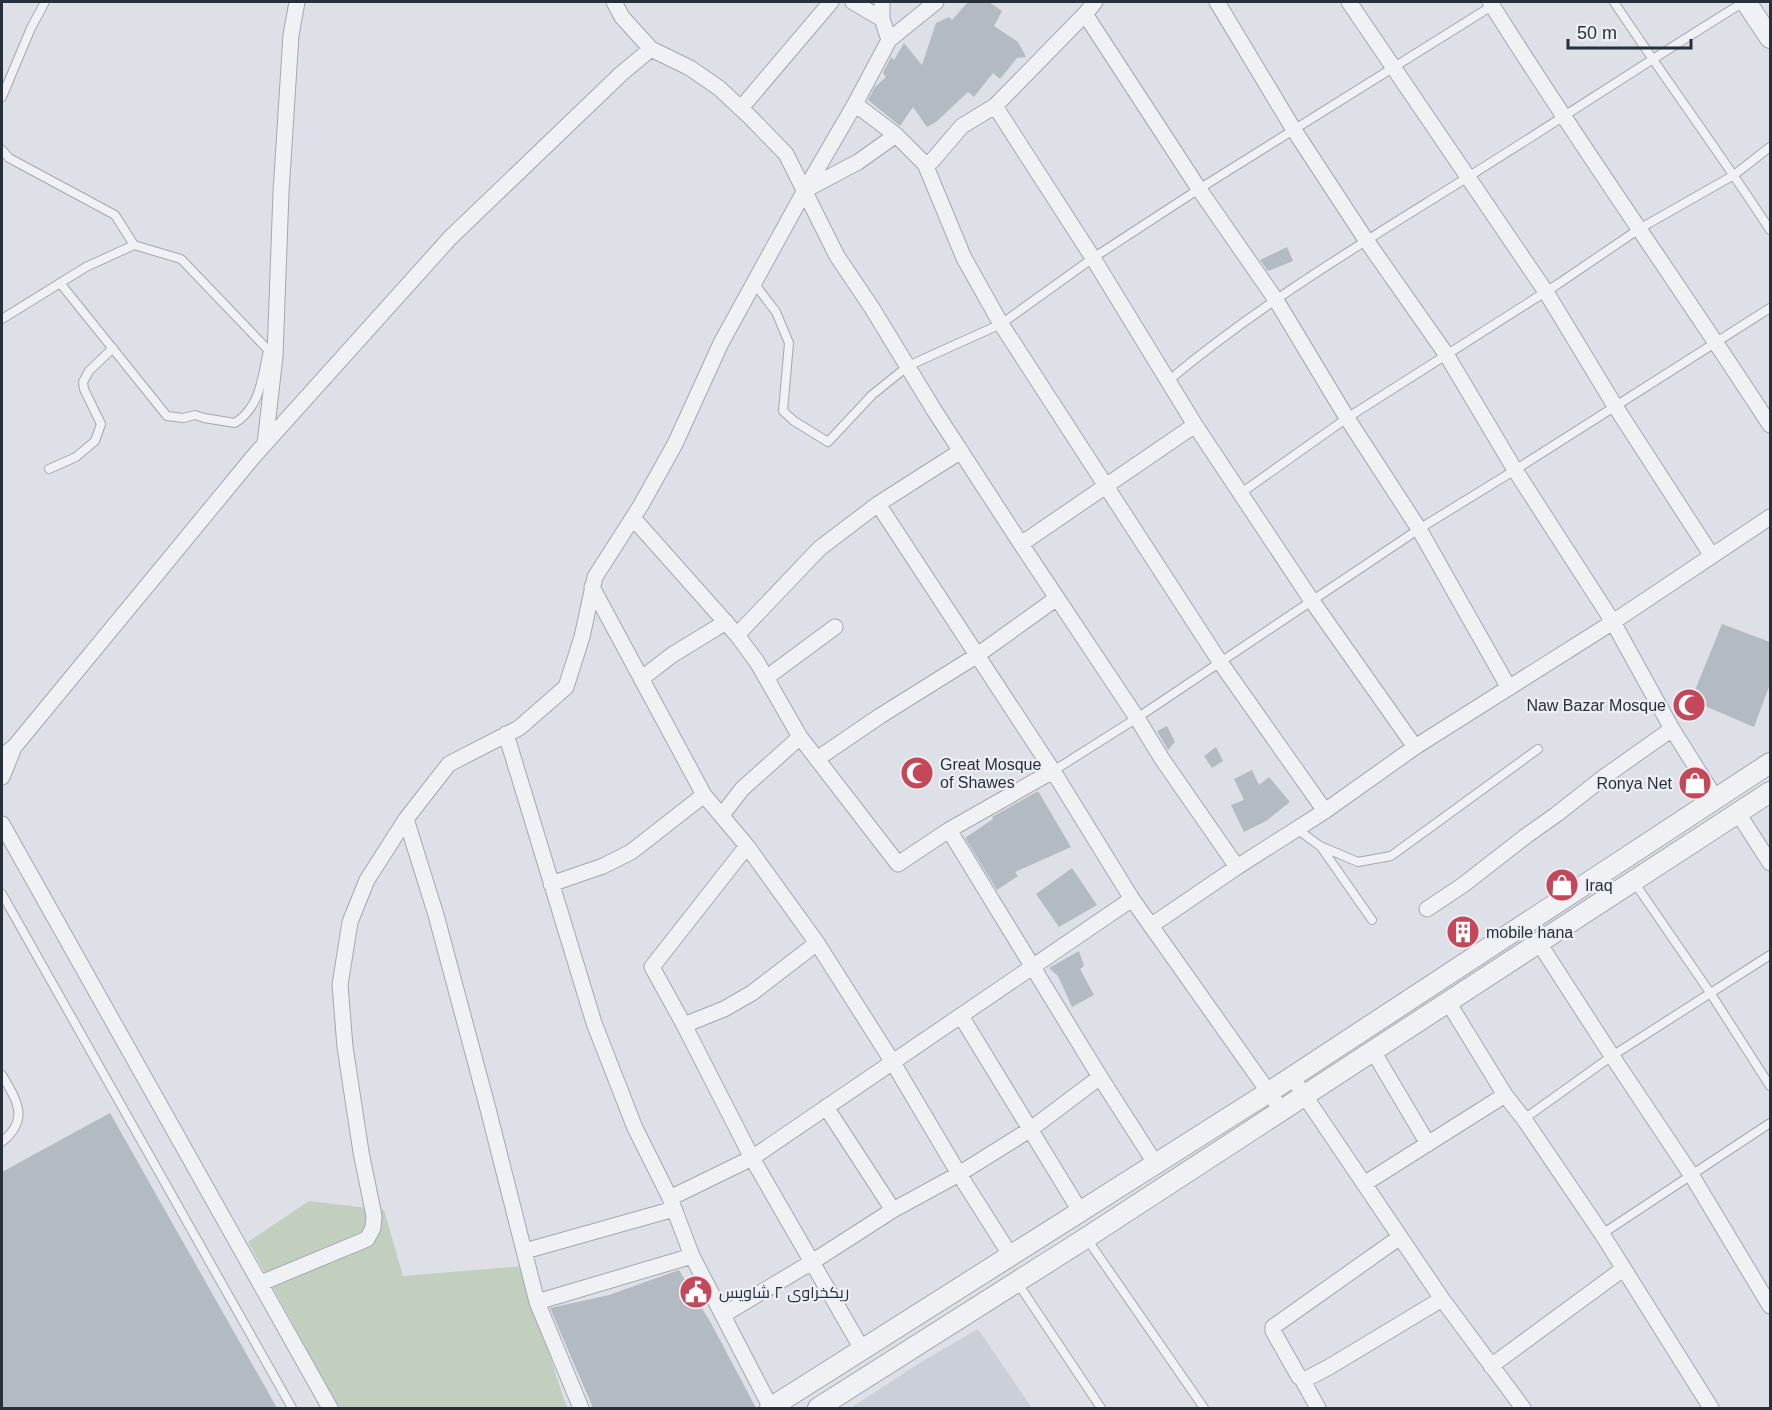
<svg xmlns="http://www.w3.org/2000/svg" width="1772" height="1410" viewBox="0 0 1772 1410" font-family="Helvetica,Cairo,sans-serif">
<rect width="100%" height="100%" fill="#dde0e6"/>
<path fill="#cbcfd7" d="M978 1329 1032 1408H851L921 1362Z"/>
<path fill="#c3cfbe" d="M309 1201 384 1210 403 1276 522 1266 564 1400 568 1408H339L248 1242Z"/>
<path fill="#b4bac2" d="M968 2H989L1002 11 994 26 1018 42 1026 57 1017 58 1000 79 993 73 974 97 968 92 936 122 927 127 913 107 900 126 868 100 875 87 886 77 883 73 891 57 894 60 904 43 922 65 936 23 949 17 952 20Z
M1287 247 1293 261 1268 271 1260 260Z
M1722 624 1770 642V684L1754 727 1691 700Z
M1167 726 1175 742 1168 750 1157 731Z
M1216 747 1223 761 1212 768 1204 756Z
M1252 770 1259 785 1269 777 1290 802 1266 821 1244 832 1231 805 1244 800 1234 779Z
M1038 791 1071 847 1015 872 1018 876 997 890 965 838 993 819 992 817Z
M1072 868 1097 905 1059 927 1036 894Z
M1079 951 1084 966 1080 969 1094 995 1072 1007 1058 976 1049 968Z
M110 1113 277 1408H2V1172Z
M679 1270 712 1325 756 1408H593L550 1308 609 1295Z"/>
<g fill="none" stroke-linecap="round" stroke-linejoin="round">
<defs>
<path id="service" d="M1614 2C1665 79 1720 153 1770 230
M2 97 31 28 45 2
M2 150 9 158 115 215 134 245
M60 283 167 416 183 418 195 415 204 418 235 423C261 406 262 378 268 350
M754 283 776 312 789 343 783 411 794 421 828 442 872 395 908 366 1001 324 1093 258 1199 189 1495 4
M2 319 86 267 134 245 181 259 273 355
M1168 381C1261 303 1366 241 1468 177 1561 119 1651 59 1744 2
M49 469 76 457 95 441 101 424 84 389 83 382 89 371 113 348
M1241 493 1347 418 1558 284 1639 229 1734 175 1770 147
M1053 771 1137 718 1419 529 1515 470 1770 308
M1297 829 1320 846 1358 862 1391 856 1538 749
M1321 847 1372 920
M1634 882 1711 994 1770 1086
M2 894 292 1408
M2 1075C17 1101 30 1119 2 1142
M1524 1119 1612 1056 1770 955
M1602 1234 1770 1123
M1087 1239 1204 1408
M1017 1282 1101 1408"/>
<path id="minor" d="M614 2 622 17 651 49
M853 2 882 19
M882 2V19L889 40
M1217 2 1294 130 1366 240 1446 354 1515 470 1613 622 1672 729 1716 799
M1349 2 1546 292 1615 406 1712 556
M1490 2C1579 145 1678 283 1770 425
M1085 14 1199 189 1276 300 1347 418 1419 529 1509 688
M995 106 1093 258 1195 425 1312 601 1415 747
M741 108 831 2
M896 135 855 104 889 40 936 2
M925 164 964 258 1001 324 1220 662 1325 811
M805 190 858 162 896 135 925 164 932 161 962 126 995 106 1085 14 1095 2
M265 444 275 356 281 192 291 35 297 2
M878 504 1053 771 1132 899 1282 1111
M633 518 737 635 757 662 800 737 898 864 949 830 1053 771
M1021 544 1195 425
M592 587 704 795 747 846 817 943 892 1061 959 1174 1011 1256
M737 635 820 548 878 504 961 451
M766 678 835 627
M641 679 672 655 726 622
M506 734 594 1023 635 1128 670 1198 692 1256 771 1408
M2 757 15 746 254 456 450 238 622 73 651 49 690 68 719 88 750 117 786 154 837 256 872 308 934 410 1021 544 1137 718 1162 759 1237 867
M817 759 880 716 976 656 1057 598
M2 777 13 750
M1738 813 1770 863
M722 815 742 789 800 737
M406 819 436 915 487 1105 537 1302 581 1408
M2 824 330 1408
M949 830 1100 1077 1155 1163
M747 846 652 967 684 1025 752 1158 862 1349
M551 884 603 866 631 852 704 795
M1427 909 1463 885 1526 836 1557 814 1604 777 1672 729
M1152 925 1237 867 1325 811 1415 747 1613 622 1770 517
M1539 943 1612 1056 1692 1176 1770 1306
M1448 1002 1505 1095 1524 1119 1602 1234 1711 1408
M961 1016 1080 1211
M684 1025 724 1009 752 993 817 943
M1373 1051 1428 1144
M1292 1077 1442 1299 1523 1408
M826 1107 893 1210
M1364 1184 1505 1095
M670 1198 752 1158 1132 899
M1400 1237 1273 1327V1331L1299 1377 1306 1379 1329 1367 1442 1299
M525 1251 674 1209
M261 1283 367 1239 373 1228 374 1216 361 1152 345 1047 340 985 350 922 367 880 406 819 449 764 519 728 566 687 582 637 595 577 641 505 675 444 721 343 805 190 855 104
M537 1302 692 1256
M723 1315 812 1262 893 1210 959 1174 1031 1129 1100 1077
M1491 1366 1623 1269
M1302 1379 1318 1408"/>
<path id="tertiary" d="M1746 2 1770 38
M770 1408 1269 1092 1770 763
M818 1408 1086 1238 1770 792"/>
</defs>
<use href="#service" stroke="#a3a7af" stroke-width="10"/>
<use href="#minor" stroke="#a3a7af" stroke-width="17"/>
<use href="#tertiary" stroke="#a3a7af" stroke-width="22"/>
<use href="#service" stroke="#eff1f4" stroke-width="8"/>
<use href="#minor" stroke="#eff1f4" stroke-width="15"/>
<use href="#tertiary" stroke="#eff1f4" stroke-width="20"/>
</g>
<defs>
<symbol id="mosque-disc" viewBox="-11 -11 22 22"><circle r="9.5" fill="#c5485a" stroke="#eceff4"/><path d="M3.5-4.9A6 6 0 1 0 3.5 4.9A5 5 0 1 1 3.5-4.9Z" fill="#fff"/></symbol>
<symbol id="shop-disc" viewBox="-11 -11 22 22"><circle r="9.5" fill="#c5485a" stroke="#eceff4"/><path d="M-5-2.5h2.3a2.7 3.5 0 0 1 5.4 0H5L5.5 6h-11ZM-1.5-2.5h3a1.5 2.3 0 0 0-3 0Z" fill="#fff"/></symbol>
<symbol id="building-disc" viewBox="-11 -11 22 22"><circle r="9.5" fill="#c5485a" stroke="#eceff4"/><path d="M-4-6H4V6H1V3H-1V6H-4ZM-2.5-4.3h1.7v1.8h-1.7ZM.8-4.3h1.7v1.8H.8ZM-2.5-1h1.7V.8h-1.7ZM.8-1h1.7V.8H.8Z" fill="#fff"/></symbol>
<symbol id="civic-disc" viewBox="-11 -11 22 22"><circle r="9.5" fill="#c5485a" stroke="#eceff4"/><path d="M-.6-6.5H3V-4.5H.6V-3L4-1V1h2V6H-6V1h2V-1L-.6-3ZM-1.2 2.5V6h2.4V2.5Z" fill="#fff"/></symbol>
</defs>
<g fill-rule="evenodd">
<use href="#mosque-disc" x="1670" y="686" width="38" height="38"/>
<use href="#mosque-disc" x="898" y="754" width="38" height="38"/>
<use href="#shop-disc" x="1676" y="764" width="38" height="38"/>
<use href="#shop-disc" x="1543" y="866" width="38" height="38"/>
<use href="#building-disc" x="1444" y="913" width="38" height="38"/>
<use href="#civic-disc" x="677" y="1273" width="38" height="38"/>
</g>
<g text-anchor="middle" stroke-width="4.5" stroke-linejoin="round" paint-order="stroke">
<g font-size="16" fill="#272f3b" stroke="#eceff4" text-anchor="start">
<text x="1666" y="711" text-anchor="end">Naw Bazar Mosque</text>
<text x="940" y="770">Great Mosque<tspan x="940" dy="18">of Shawes</tspan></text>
<text x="1672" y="789" text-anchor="end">Ronya Net</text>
<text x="1585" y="891">Iraq</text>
<text x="1486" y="938">mobile hana</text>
<text x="719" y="1298">ريكخراوى ۲ شاويس</text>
</g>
</g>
<rect width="1772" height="1410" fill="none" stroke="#272f3b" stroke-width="6"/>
<path d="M1568 39v9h123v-9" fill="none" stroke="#272f3b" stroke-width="3"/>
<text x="1577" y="39" font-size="18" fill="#272f3b" stroke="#eceff4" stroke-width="4.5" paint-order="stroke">50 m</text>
</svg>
